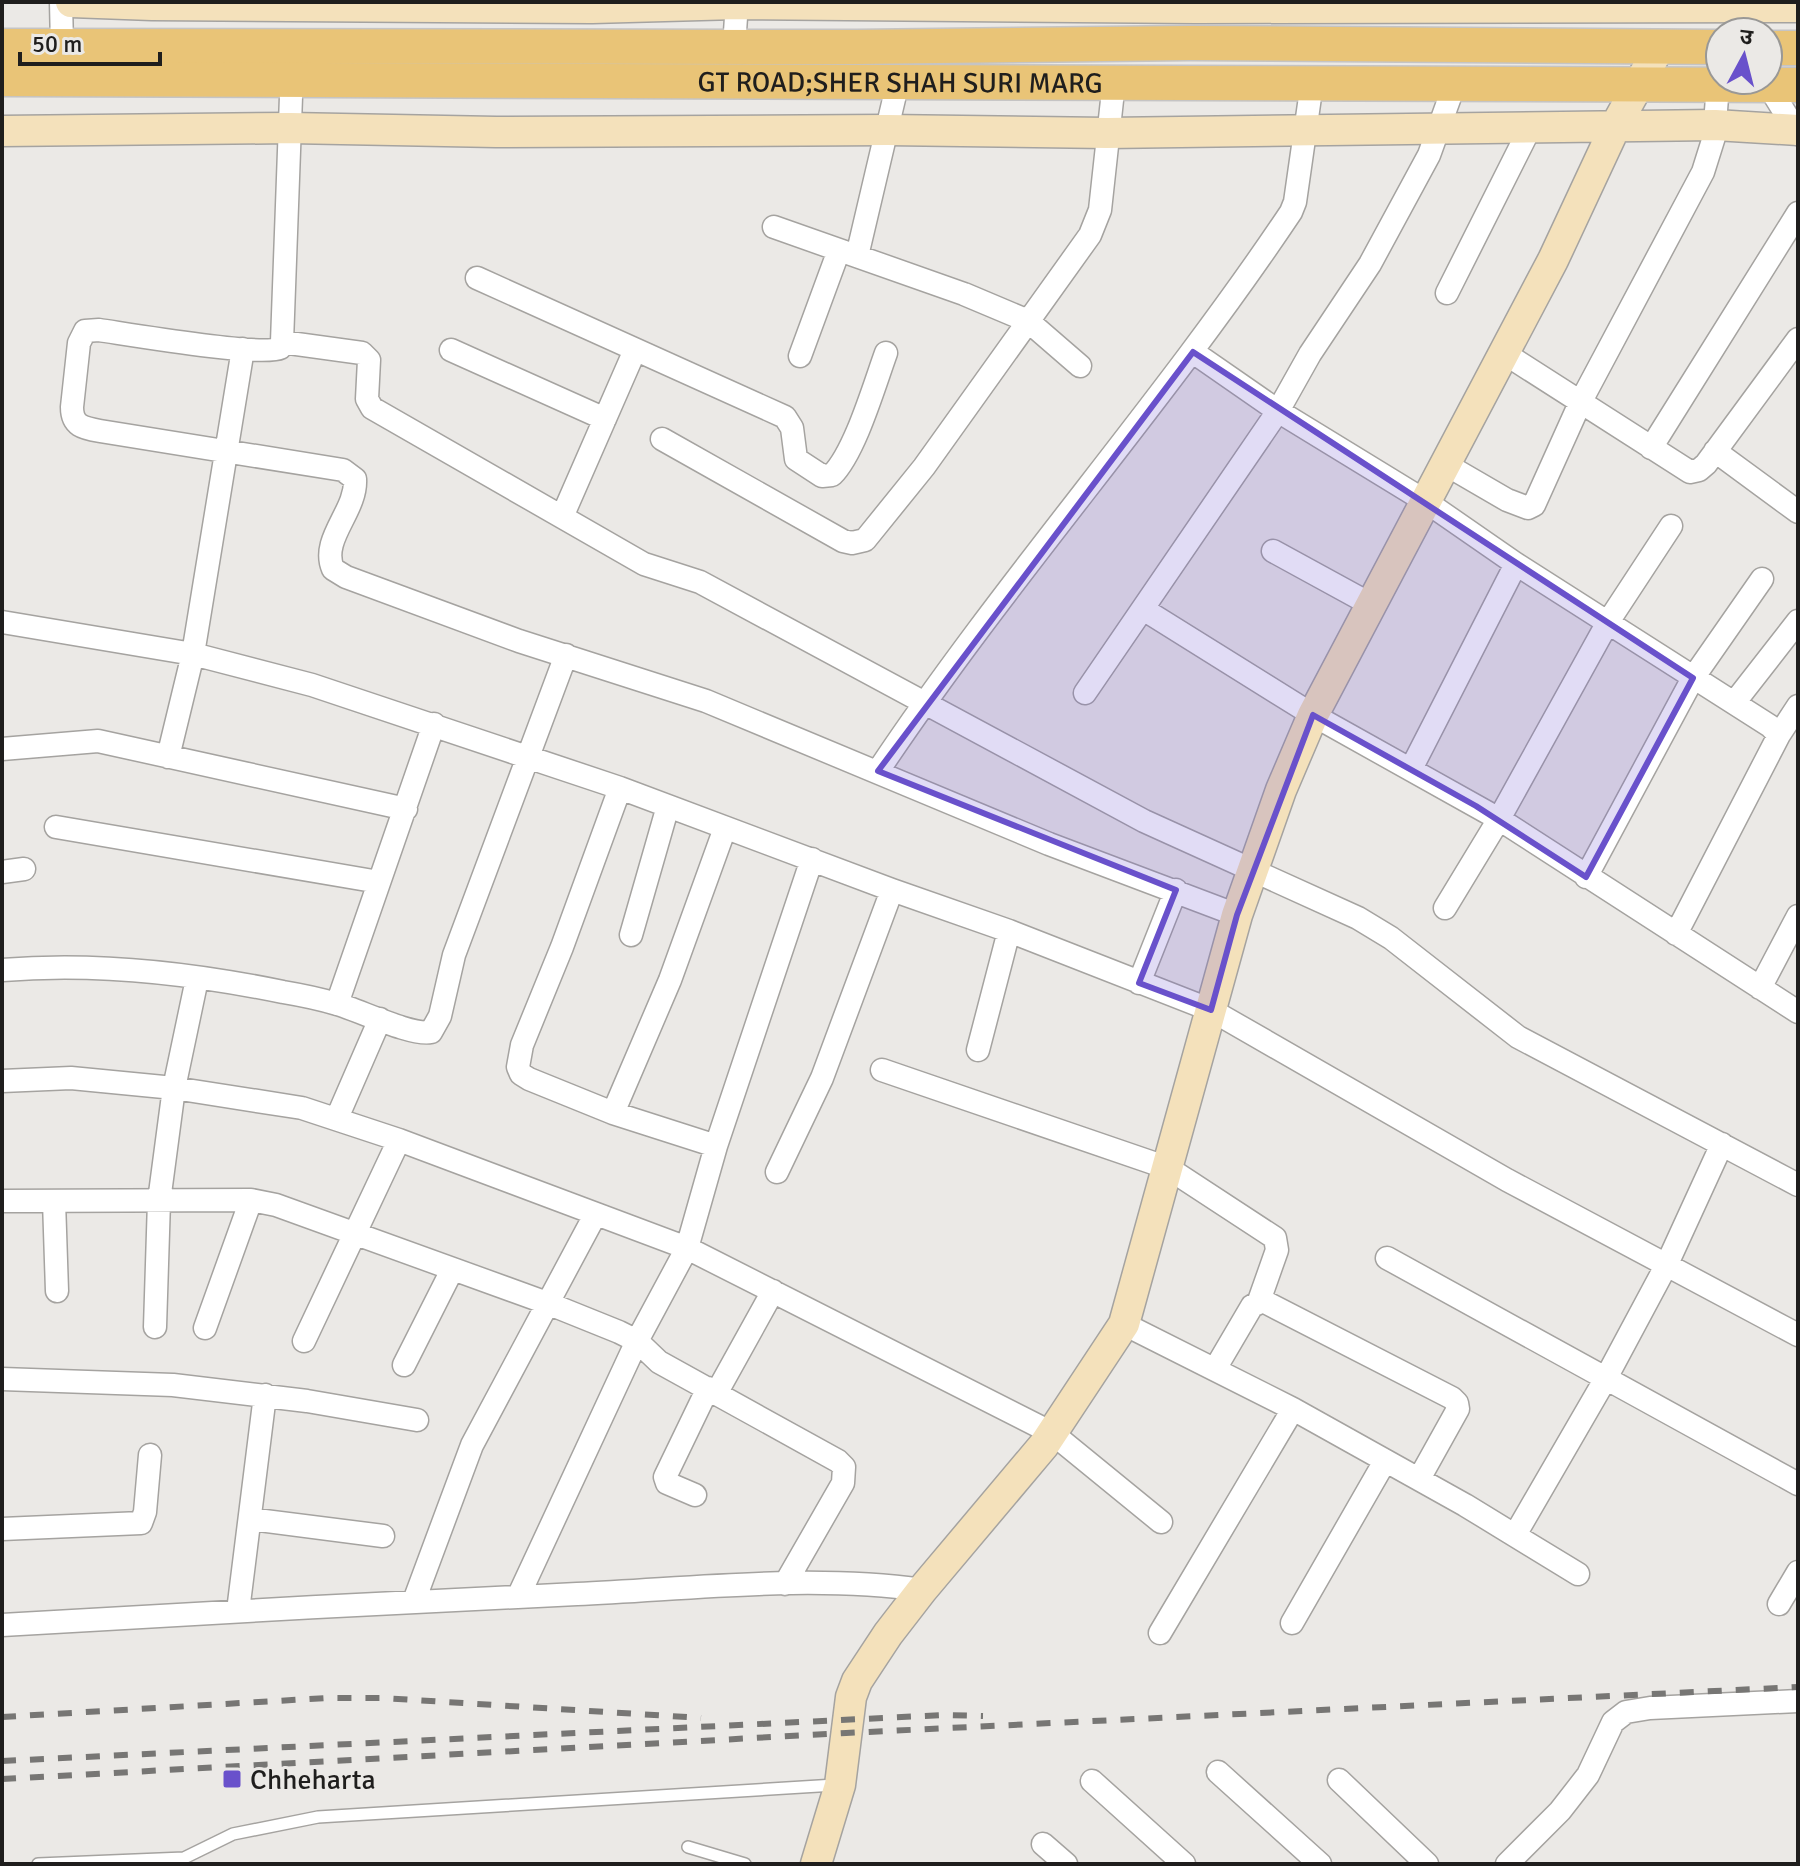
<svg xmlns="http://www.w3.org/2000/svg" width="1800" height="1866" viewBox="0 0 1800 1866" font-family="Signika,'Noto Sans Devanagari',sans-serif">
<rect width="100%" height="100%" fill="#ebe9e6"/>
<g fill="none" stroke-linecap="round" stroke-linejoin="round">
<defs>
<path id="lane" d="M688 1847 745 1864
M38 1864 184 1858
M179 1864 184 1858 233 1834 318 1817 835 1785"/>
<path id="street" d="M61 2 62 46
M734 47 737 2
M292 69 282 342 280 348C262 357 127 334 99 330L85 331 79 343 72 407C72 426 83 428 100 431L343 470 355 479C357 511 320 539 333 569L346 577 519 641 706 701 1049 844 1237 915
M1768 85 1798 134
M774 227 964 294 1028 321 1080 366
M857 256 898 82
M477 278 785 417 792 428 796 459 822 476 832 475C855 452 874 386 886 353
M1447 293 1531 126
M282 342 362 353 369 360 367 399 372 408 644 564 700 582 1144 821 1358 918 1391 938 1518 1037 1798 1185
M451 350 605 419
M1193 352 1278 411 1425 501 1516 564 1770 726 1779 735
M1504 353 1690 472 1699 470 1706 464 1798 339
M800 356 839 250
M662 439 843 541 852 543 865 540 924 467 1090 235 1100 210 1114 82
M1651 448 1798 213
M1715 451 1798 512
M1445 464 1507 500 1528 508 1534 505 1580 403 1703 172 1714 137 1718 84
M562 517 635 350
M1273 551 1370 604
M1143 609 1313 715 1499 819 1798 1012
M2 622 193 654 312 685 620 788 892 890 1009 931 1211 1010 1507 1180 1798 1335
M1085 693 1278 411 1310 354 1370 264 1429 155 1455 83
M1734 703 1798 621
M2 749 98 741 406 809
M168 757 193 654 243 349
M1411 769 1516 564
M878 771C1006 579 1162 405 1291 212L1295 202 1312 83
M620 788 562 947 522 1045 518 1067 521 1074 529 1079 613 1113 716 1146
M56 827 379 882
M2 872 24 869
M1586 877 1693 678 1762 579
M1445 908 1499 819 1608 622 1671 526
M1676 934 1779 735 1798 706
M631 935 668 806
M2 970C95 962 191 973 283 992 301 995 320 999 337 1004 359 1010 411 1036 431 1032L440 1016 454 955 566 655
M1139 983 1176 890
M1760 988 1798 916
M337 1004 434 724
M978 1050 1009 931
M882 1070 1168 1168 1275 1238 1277 1250 1259 1301
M2 1081 71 1078 174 1088 302 1108 399 1140 687 1248 1052 1433 1161 1522
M613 1113 670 980 725 828
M337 1118 380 1019
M777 1172 822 1078 892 890
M2 1201 251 1200 276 1205 547 1303 619 1332 637 1341 659 1362 838 1461 844 1467 843 1483 785 1584
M54 1201 57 1291
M1387 1258 1798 1484
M1124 1324 1293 1409 1465 1505 1578 1574
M155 1327 159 1201 174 1088 197 979
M205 1328 251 1200
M304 1341 399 1140
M404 1365 452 1270
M1215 1369 1252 1306 1263 1301 1452 1398 1457 1403 1458 1409 1419 1479
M2 1379 173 1385 307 1401 417 1420
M717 1392 773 1291
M695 1495 667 1483 665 1477 708 1388
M250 1519 383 1536
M2 1529 141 1523 145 1512 150 1455
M1515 1535 1606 1378 1667 1264 1722 1144
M518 1597 637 1341 687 1248 716 1146 812 859
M414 1601 472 1445 595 1215
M1779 1604 1798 1572
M238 1611 265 1395
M1292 1623 1385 1461
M2 1625C194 1613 385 1603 577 1594 691 1589 809 1574 922 1590
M1160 1633 1293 1409
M1218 1772 1320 1864
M1339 1780 1427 1864
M1092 1781 1184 1864
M1043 1844 1066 1864
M1507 1864 1560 1811 1588 1775 1613 1722 1626 1712 1650 1708 1798 1701"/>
<path id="secondary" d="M71 2 152 5 592 8 737 4 1196 8 1798 7
M2 131 290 128 496 132 887 130 1107 133 1715 125 1798 130
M816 1864 840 1785 851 1697 857 1681 888 1634 922 1590 1044 1445 1124 1324 1237 915 1281 790 1313 715 1553 260 1616 125 1660 46"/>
<g id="primary">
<path d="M2 46 857 47 1190 43 1720 47"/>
<path d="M1768 48H1798"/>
<path id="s1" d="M2 79 1798 85"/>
</g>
</defs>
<use href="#lane" stroke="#a5a3a0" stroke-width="14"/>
<use href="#street" stroke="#a5a3a0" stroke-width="25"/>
<use href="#secondary" stroke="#a5a3a0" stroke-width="33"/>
<use href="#primary" stroke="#c5c4c4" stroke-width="37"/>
<use href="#lane" stroke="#fff" stroke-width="11"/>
<use href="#street" stroke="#fff" stroke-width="22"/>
<use href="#secondary" stroke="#f4e1bb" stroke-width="30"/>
<use href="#primary" stroke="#e9c477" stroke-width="34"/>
<path stroke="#777674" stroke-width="6" stroke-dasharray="14 14" stroke-linecap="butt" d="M2 1717 327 1698H382L701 1718
M2 1761 944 1715 983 1716
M2 1779 846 1733 1798 1687"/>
</g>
<path fill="#6951cb" fill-opacity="0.2" stroke="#6951cb" stroke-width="6" stroke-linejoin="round" d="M1193 352 1693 678 1586 877 1476 806 1313 715 1237 915 1211 1010 1139 983 1176 890 878 771Z"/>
<rect fill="#6951cb" stroke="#ebe9e6" stroke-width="3" x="222" y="1769" width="20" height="20" rx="4"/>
<g text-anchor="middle" stroke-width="6" stroke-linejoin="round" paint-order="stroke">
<g font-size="28" fill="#1f1e1d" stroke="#ebe9e6">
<text dy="10" stroke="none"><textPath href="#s1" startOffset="898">GT ROAD;SHER SHAH SURI MARG</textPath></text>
</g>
<g font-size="28" fill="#1f1e1d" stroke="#ebe9e6" text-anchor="start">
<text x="250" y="1789">Chheharta</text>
</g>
</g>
<rect width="1800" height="1866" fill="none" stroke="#1f1e1d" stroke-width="8"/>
<g transform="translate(1744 56) rotate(7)"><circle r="38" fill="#ebe9e6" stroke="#999896" stroke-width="2"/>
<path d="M0-6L14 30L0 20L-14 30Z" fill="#6951cb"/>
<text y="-12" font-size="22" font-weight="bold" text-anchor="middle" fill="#1f1e1d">उ</text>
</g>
<path d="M20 52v12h140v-12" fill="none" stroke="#1f1e1d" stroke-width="4"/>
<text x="32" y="52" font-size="24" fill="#1f1e1d" stroke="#ebe9e6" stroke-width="6" paint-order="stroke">50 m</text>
</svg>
